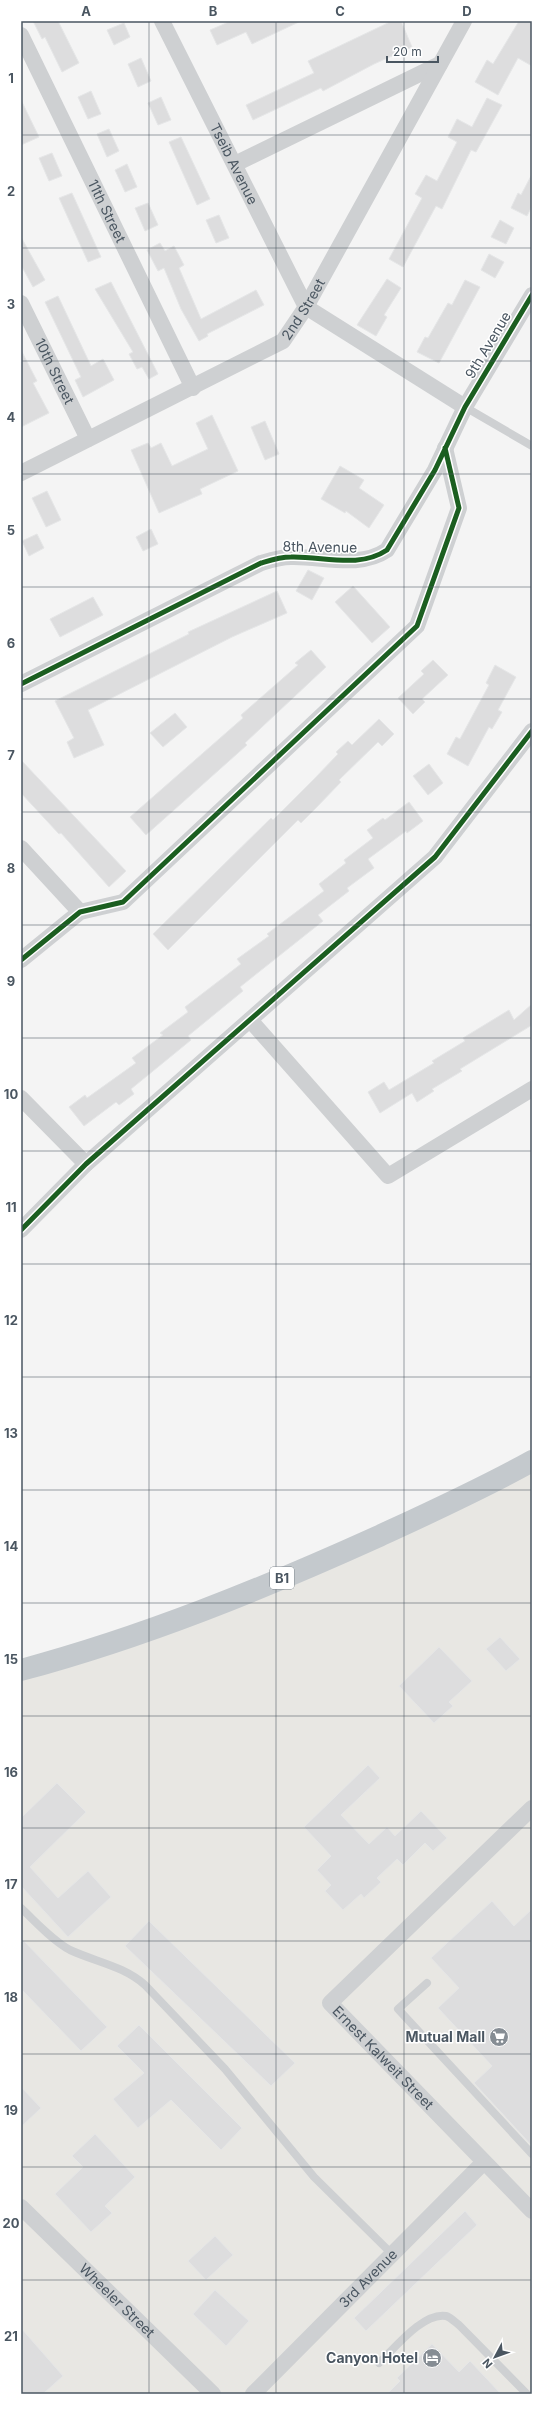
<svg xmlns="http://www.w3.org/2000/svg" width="553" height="2415" viewBox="0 0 553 2415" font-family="Inter,sans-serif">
<rect width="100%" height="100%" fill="#f4f4f4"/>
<path fill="#e8e7e3" d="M532 1461V2394H21V1670L77 1655Z"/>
<path fill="#ddddde" stroke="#e5e6e7" d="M33 21H58L79 63 62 72 45 37 42 39Z
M231 21H301L252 44 246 32 217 45 210 30Z
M392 21H401L412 47 374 64 323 91 321 88 253 120 246 105 314 73 308 61Z
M519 21H532V66L518 58 498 95 475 82 487 60 493 64Z
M124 23 130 37 114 45 107 30Z
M141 58 151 81 138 87 128 64Z
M91 91 101 114 88 119 78 97Z
M161 97 171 120 158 125 148 103Z
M487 98 502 105 476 152 471 150 442 209 436 206 403 267 389 259 422 198 415 194 426 175 437 181 457 142 448 137 457 119 472 127Z
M21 100 39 137 21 145Z
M109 129 119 151 107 157 97 134Z
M181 137 210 199 197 205 169 142Z
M52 153 62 176 49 181 39 158Z
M127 164 137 187 125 192 115 170Z
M532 174V206L527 216 511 208 518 193 521 195Z
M72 193 101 257 88 262 59 198Z
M148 203 158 225 145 231 135 208Z
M219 215 229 238 216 243 206 220Z
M500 220 514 228 506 244 491 237Z
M21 237 45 280 33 287 21 265Z
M160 243 165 251 174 246 184 265 179 268 201 319 256 290 264 305 207 334 208 336 199 341 181 309 164 268 158 271 147 250Z
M489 254 504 262 495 278 481 270Z
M387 279 401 288 384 315 387 317 376 336 357 325Z
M465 280 480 287 439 363 417 352 425 337 428 338 448 303 452 305Z
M111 282 158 374 149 379 142 367 137 369 129 354 133 352 95 289Z
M58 296 91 366 103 359 114 380 83 397 75 380 81 377 45 302Z
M21 350 37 381 33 383 49 413 21 427Z
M212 415 238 471 200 489 202 494 159 513 131 450 148 443 151 448 161 443 172 466 208 449 196 423Z
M265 421 279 454 265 460 251 427Z
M340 466 364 480 359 488 384 505 369 528 346 511 345 513 321 499Z
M47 491 61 520 46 527 32 498Z
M151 529 158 544 143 551 136 537Z
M37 534 44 548 29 556 22 541Z
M308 570 324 578 312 600 296 591Z
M353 586 390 627 372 643 335 602Z
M277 591 287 613 232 637 88 710 104 745 74 758 67 742 74 738 55 701 189 634 188 632Z
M93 597 103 615 60 637 50 619Z
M311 650 326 667 245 743 247 745 146 835 130 817 243 718 241 715 298 665 295 663Z
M433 660 448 675 422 699 425 702 413 714 398 698 424 674 421 671Z
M495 665 516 677 498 710 502 712 492 729 489 727 468 766 447 754 456 737 460 739 489 685 486 683Z
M175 713 187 727 163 747 150 733Z
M379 719 394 734 382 746 378 742 339 780 341 782 313 811 301 823 298 820 168 950 153 934 271 818 273 820 314 779 338 754 336 752 348 741 352 745Z
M21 760 126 871 109 887 61 833 59 834 21 793Z
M429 764 443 783 428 795 413 776Z
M409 802 423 821 407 833 406 831 368 859 374 868 347 888 349 891 318 915 323 921 240 987 243 991 188 1036 191 1040 131 1089 134 1094 119 1105 116 1102 84 1126 69 1107 85 1095 87 1098 136 1063 132 1058 163 1035 160 1033 188 1012 185 1007 241 964 237 959 269 936 267 934 324 891 319 884 346 863 344 860 373 838 367 830 383 818 385 820Z
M532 1004V1025L460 1069 462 1071 432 1089 434 1091 417 1102 412 1093 380 1113 368 1092 384 1082 389 1090 434 1063 432 1061 465 1041 463 1038 509 1010 514 1020Z
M500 1637 520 1659 506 1671 486 1649Z
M439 1647 472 1681 449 1702 453 1706 434 1723 399 1686Z
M368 1765 380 1778 341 1815 369 1844 387 1827 395 1836 421 1811 447 1838 433 1851 425 1843 403 1865 397 1859 377 1878 381 1882 364 1898 361 1894 343 1910 325 1891 331 1885 317 1870 331 1856 304 1827Z
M57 1783 86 1812 30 1867 58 1898 88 1871 111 1897 68 1937 21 1886V1818Z
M492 1901 514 1926 532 1909V2146L474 2083 492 2066 438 2008 459 1988 431 1958Z
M149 1921 295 2063 271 2086 125 1946Z
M21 1938 107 2027 81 2051 21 1989Z
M139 2025 242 2128 221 2150 171 2100 138 2128 113 2099 144 2073 117 2046Z
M21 2087 41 2108 21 2127Z
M95 2134 135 2177 105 2206 112 2213 91 2232 55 2194 83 2167 72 2156Z
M465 2211 477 2225 366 2331 354 2318Z
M215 2236 233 2255 206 2280 188 2261Z
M215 2290 249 2321 226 2346 193 2314Z
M21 2328 63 2376 43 2394H21Z
M432 2344 459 2372 470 2361 501 2394H387L400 2381 397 2378Z"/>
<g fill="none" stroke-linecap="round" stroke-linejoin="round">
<path stroke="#ced0d2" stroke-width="8" d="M465 407 532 446
M21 1908C36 1922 52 1940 70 1950 96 1962 124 1966 145 1985L225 2069 314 2177 392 2254
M427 1983 398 2009 532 2154
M379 2363C395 2348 423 2312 446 2316 450 2317 455 2322 459 2325L527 2394"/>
<g stroke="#ced0d2" stroke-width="16">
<path id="s1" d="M162 21 306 307"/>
<path id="s2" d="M21 35 193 388"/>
<path d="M235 164 440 64"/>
<path id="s3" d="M21 303 88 439"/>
<path d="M306 307 465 407"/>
<path id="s4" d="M21 473 283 341 306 307 464 21"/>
<path d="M21 684 261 563C271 560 280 557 291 557 323 556 359 569 387 550L435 470 465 407 532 295"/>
<path d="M21 848 80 912"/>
<path d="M21 960 80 912 123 902 417 626 459 508 445 448"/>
<path d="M250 1020 388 1176 532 1089"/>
<path d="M21 1098 86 1164"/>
<path d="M21 1230 86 1164 435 857 532 731"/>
<path id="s5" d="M532 1808 330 2003 532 2211"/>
<path id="s6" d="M21 2207 213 2394"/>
<path id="s7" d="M253 2394 483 2163"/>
</g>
<path stroke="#c4c9cd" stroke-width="22" d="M21 1670C144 1637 262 1589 377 1537 429 1513 482 1489 532 1461"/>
<defs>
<path id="cycleway" d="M21 684 261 563C271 560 280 557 291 557 323 556 359 569 387 550L435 470 465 407 532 295
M21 960 80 912 123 902 417 626 459 508 445 448
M21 1230 86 1164 435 857 532 731"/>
</defs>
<use href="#cycleway" stroke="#fff" stroke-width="8"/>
<use href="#cycleway" stroke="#1b5e20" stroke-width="5"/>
</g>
<path fill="none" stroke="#4a5661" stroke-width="1" stroke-opacity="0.55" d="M149 21V2394M276 21V2394M404 21V2394M21 135H532M21 248H532M21 361H532M21 474H532M21 587H532M21 699H532M21 812H532M21 925H532M21 1038H532M21 1151H532M21 1264H532M21 1377H532M21 1490H532M21 1603H532M21 1716H532M21 1828H532M21 1941H532M21 2054H532M21 2167H532M21 2280H532"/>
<defs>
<symbol id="supermarket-disc" viewBox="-11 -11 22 22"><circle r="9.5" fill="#868d94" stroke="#fff"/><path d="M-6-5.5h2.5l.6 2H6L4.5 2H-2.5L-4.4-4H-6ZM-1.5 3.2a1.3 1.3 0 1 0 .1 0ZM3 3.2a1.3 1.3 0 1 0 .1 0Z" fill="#fff"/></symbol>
<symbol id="hotel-disc" viewBox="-11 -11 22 22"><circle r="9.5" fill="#868d94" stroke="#fff"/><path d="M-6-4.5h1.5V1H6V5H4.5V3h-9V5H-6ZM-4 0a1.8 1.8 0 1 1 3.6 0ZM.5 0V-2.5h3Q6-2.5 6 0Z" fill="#fff"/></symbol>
</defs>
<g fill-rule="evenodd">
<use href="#supermarket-disc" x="488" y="2026" width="22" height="22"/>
<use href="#hotel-disc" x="421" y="2347" width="22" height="22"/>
</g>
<g text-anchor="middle" stroke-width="3" stroke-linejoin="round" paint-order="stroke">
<rect fill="#fff" stroke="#808990" stroke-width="1" x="270" y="1567" width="24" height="22" rx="3"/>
<g font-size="13" font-weight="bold" fill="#4a5661">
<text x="282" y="1583">B1</text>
</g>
<g font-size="14" fill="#4a5661" stroke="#fff">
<text dy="5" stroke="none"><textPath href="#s1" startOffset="160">Tseib Avenue</textPath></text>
<text dy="5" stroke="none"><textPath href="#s2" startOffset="196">11th Street</textPath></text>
<text dy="5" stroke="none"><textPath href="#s4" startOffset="331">2nd Street</textPath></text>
<text transform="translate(488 345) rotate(-59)" y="5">9th Avenue</text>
<text dy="5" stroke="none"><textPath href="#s3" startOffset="76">10th Street</textPath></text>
<text transform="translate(320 547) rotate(1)" y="5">8th Avenue</text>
<text dy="5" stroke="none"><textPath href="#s5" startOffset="357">Ernest Kalweit Street</textPath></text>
<text dy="5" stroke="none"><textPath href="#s7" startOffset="163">3rd Avenue</textPath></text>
<text dy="5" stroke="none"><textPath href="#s6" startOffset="134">Wheeler Street</textPath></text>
</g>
<g font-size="14" font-weight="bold" fill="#4a5661" stroke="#fff" text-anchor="end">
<text x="485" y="2042">Mutual Mall</text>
<text x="418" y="2363">Canyon Hotel</text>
</g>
</g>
<rect width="553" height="2415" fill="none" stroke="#ffffff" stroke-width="44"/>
<g transform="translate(495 2357) rotate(229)" stroke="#ffffff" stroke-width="3" paint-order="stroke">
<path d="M0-3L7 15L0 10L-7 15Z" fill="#4a5661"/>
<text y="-6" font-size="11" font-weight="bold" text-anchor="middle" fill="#4a5661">N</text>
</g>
<path d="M387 56v6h51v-6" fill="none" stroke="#4a5661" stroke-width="2"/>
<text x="393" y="56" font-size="12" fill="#4a5661" stroke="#ffffff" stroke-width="3" paint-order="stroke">20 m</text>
<rect x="22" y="22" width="509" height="2371" fill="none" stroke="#4a5661" stroke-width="1.5"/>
<g font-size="13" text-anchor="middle" font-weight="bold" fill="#4a5661">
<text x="86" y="16">A</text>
<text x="213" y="16">B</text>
<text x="340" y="16">C</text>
<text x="467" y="16">D</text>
<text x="11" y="83">1</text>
<text x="11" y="196">2</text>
<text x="11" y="309">3</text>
<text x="11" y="422">4</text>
<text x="11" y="535">5</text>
<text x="11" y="648">6</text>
<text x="11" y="760">7</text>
<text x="11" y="873">8</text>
<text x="11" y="986">9</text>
<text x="11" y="1099">10</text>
<text x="11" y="1212">11</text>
<text x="11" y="1325">12</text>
<text x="11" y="1438">13</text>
<text x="11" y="1551">14</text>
<text x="11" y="1664">15</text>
<text x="11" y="1777">16</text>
<text x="11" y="1889">17</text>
<text x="11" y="2002">18</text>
<text x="11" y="2115">19</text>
<text x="11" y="2228">20</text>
<text x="11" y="2341">21</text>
</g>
</svg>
